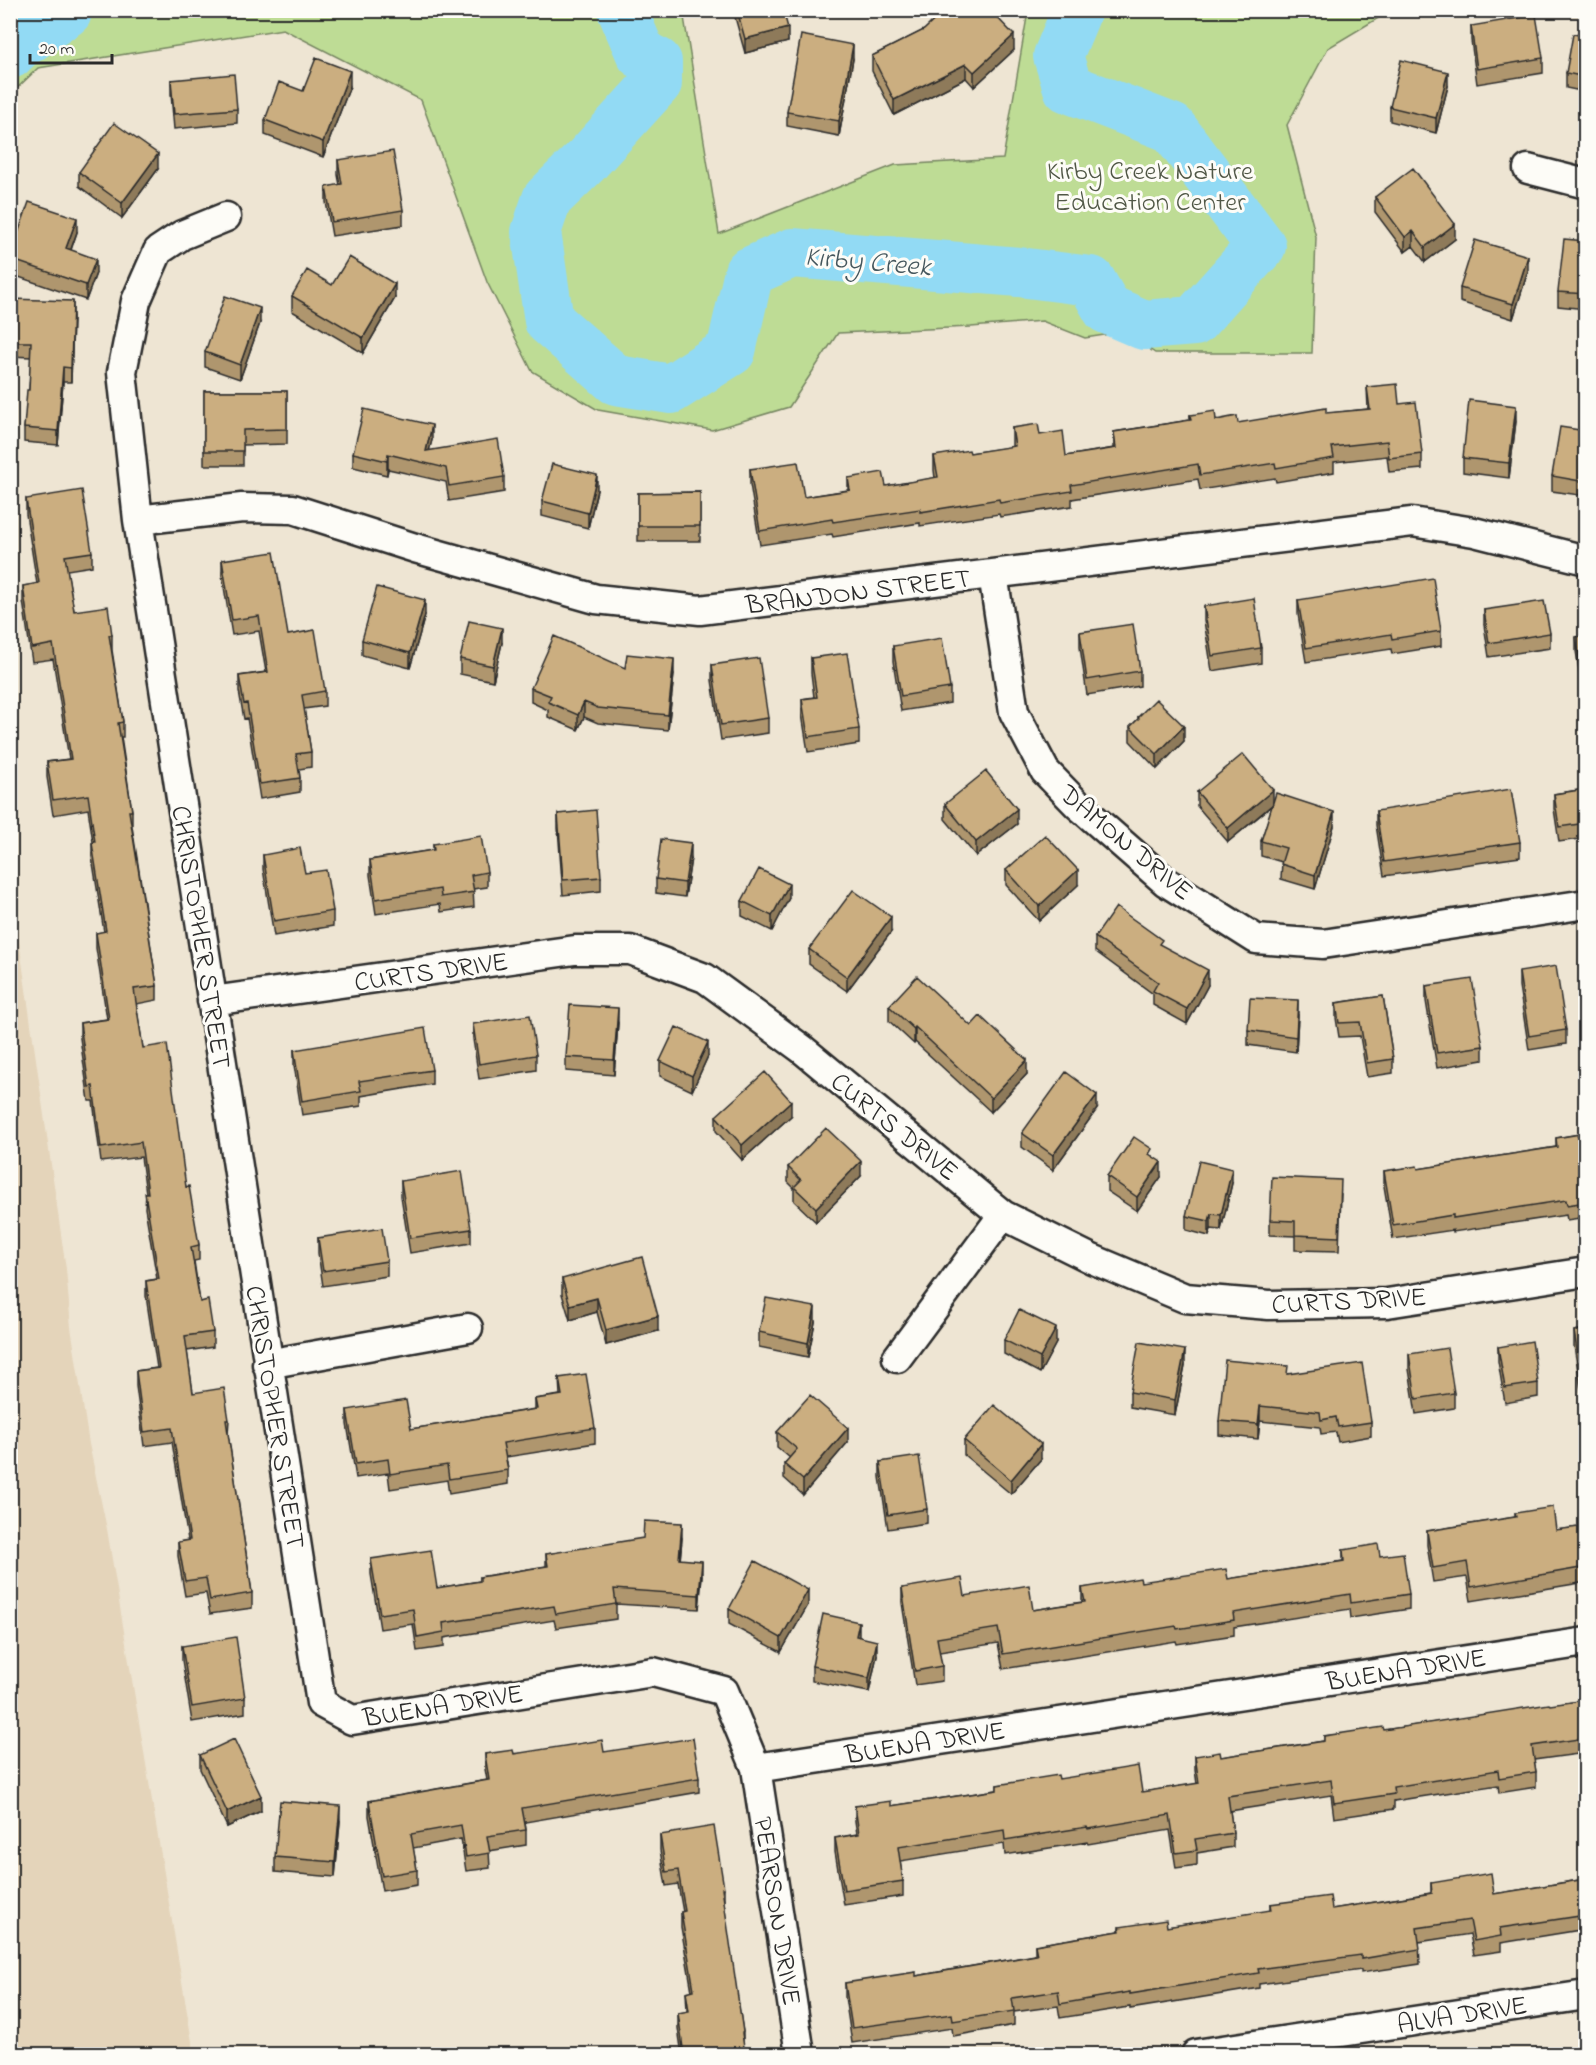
<svg xmlns="http://www.w3.org/2000/svg" width="1596" height="2065" viewBox="0 0 1596 2065" font-family="'Indie Flower',sans-serif">
<rect width="100%" height="100%" fill="#eee5d3"/>
<filter id="ink" filterUnits="userSpaceOnUse"><feTurbulence type="fractalNoise" baseFrequency=".0167" numOctaves="2"/><feDisplacementMap in="SourceGraphic" scale="12" xChannelSelector="R" yChannelSelector="G"/><feConvolveMatrix kernelMatrix="1 2 1 2 8 2 1 2 1" color-interpolation-filters="sRGB"/></filter>
<g filter="url(#ink)">
<path fill="#e4d4ba" d="M11 885 66 1269 71 1327 89 1444 107 1529 194 2054H11Z"/>
<path fill="#bedc95" stroke="#748460" stroke-width="1.5" d="M11 10 683 11 719 234 895 165 1003 159 1028 11H1390L1328 48 1287 125 1316 237 1312 353H1155L1124 332 1085 338 1042 321 971 327 838 333 789 407 712 430 598 410 532 371 487 282 421 100 283 29 38 68 11 94Z"/>
<g fill="none" stroke-linecap="round" stroke-linejoin="round">
<path stroke="#92daf4" stroke-width="50" d="M622 10 641 54 657 62V83L586 161 547 199 536 232 549 321 616 380 671 389 731 351 749 272 792 253 1019 272 1091 281 1107 309 1144 325 1194 321 1261 246 1172 128 1068 88 1058 56 1077 10
M10 54 18 46 67 12V10"/>
<defs>
<path id="street" d="M1528 169 1586 184
M226 217 182 235 158 251 136 301 122 372 138 520 321 1703 352 1720 653 1672 724 1691 756 1768 800 2054
M138 520 242 508 293 509 415 548 596 599 700 610 1412 522 1474 532 1586 560
M993 574 1014 712 1045 771 1078 805 1166 882 1256 939 1323 944 1586 904
M212 1001 575 950H630L705 978 802 1049 1003 1215 1092 1259 1185 1298 1269 1305 1387 1303 1586 1272
M897 1358 1003 1215
M267 1364 468 1328
M756 1768 1586 1642
M1196 2054 1586 1995"/>
</defs>
<use href="#street" stroke="#2b2b2b" stroke-width="33"/>
<use href="#street" stroke="#fdfcf7" stroke-width="28"/>
</g>
<path fill="#af966e" stroke="#2b2b2b" stroke-width="1.5" d="M733 10H783L788 42 745 53Z
M945 10H1000L997 17 1014 50 974 87 966 78 894 115 872 71V56L924 30Z
M1471 26 1543 58V73L1477 84 1471 40Z
M1586 36V92L1566 88V73Z
M853 59 839 136 787 126V112Z
M171 80 237 109V123L174 129 171 94Z
M350 86 323 157 265 135V120L303 91Z
M1448 86 1436 133 1390 121V107Z
M338 160 403 210V225L332 236 326 202V187L340 185 338 175Z
M158 169 122 218 79 186V172Z
M1375 197 1455 239 1425 262 1413 246 1405 252 1375 212Z
M77 232 71 250 96 273 86 300 10 274V256Z
M1586 241V309L1558 306V292Z
M1528 271 1513 319 1460 302V288Z
M332 285 395 298 363 353 292 311V296Z
M10 299 73 316 71 382H63L58 445 24 442V428L29 390 31 357 10 356Z
M260 323 240 379 205 367V352Z
M1367 387 1399 404 1422 454V469L1389 472 1387 456 1334 462V472L1276 482 1275 478 1200 490 1198 479 1072 499V506L1000 517 999 514 920 526V523L833 537 832 534 760 545 750 484V469L804 497 848 490V478L886 486 935 478 934 470V456L970 453 1012 447V428L1040 435 1066 456 1114 448V432L1190 420V415L1238 423 1368 409Z
M204 391H287V444L243 445V465H204Z
M1516 421 1509 478 1463 472V458Z
M1586 431V496L1552 491V476Z
M432 440 429 450 504 477V492L449 501 446 482 388 469 387 475 353 467V453Z
M597 490 588 528 542 516V501Z
M700 492V541H638V493Z
M26 499 92 552V566L67 570 74 611 112 635V650L123 722V737H121L132 811V826L157 986V1000L136 1004 143 1048 186 1187 199 1245V1260L194 1261 200 1302 213 1332V1347L187 1351 193 1393 229 1420 228 1434 252 1593V1608L210 1614 206 1593 185 1596 178 1556V1542L188 1540 172 1442 144 1446 136 1386V1371L157 1368 146 1296V1281L157 1279 145 1208 146 1193 141 1157 101 1162 93 1101H89L80 1038V1023L107 1019 96 948V933L104 932 92 857V843L93 842 88 809 53 815 47 777V762L69 759 53 659 32 662 23 601V586L37 584 26 514Z
M222 560 288 635 325 691V706L304 709 311 752V767L299 769 300 778V792L260 799 247 718 244 719 239 691V676L266 672 259 631 232 635 222 575Z
M1298 600 1441 631V646L1392 654 1391 649 1306 662 1298 614Z
M1204 606 1261 648V663L1212 671 1204 621Z
M1484 610 1550 633V648L1489 657 1484 625Z
M425 615 410 668 362 655V640Z
M1080 632 1140 671V686L1087 695 1080 647Z
M1586 635V689H1582L1576 651V637Z
M502 643 493 681 460 674V659Z
M893 646 950 688V703L901 711 893 661Z
M811 658 859 729V744L808 752 802 714V699L814 697 811 673Z
M712 665 768 718V733L721 740 712 680Z
M625 668 674 674 668 730 598 723 584 717 578 730 548 717V710L531 702V688Z
M1138 717 1184 741 1157 769 1130 741V727L1138 719Z
M1586 789V838L1559 842 1554 809V794Z
M1197 792 1273 803 1334 826 1315 889 1281 879 1282 862 1261 856V841L1273 805 1228 842 1197 806Z
M945 804 1017 824 976 856 945 819Z
M1376 811 1520 842V857L1384 876 1376 825Z
M558 814 601 877V891L563 895 558 828Z
M433 844 487 872V887L473 889 474 907 441 912 440 904 376 914 370 875V860L433 850Z
M263 855 305 873 333 911V926L274 936 263 869Z
M691 858 685 897 656 893V879Z
M1006 870 1078 885 1039 921 1006 885Z
M789 898 772 931 742 916V901Z
M891 932 847 991 809 964V949Z
M1095 937 1162 946 1208 985 1187 1024 1153 1005V994L1095 951Z
M1519 972 1566 1030V1044L1529 1050 1519 986Z
M1426 986 1483 1046V1060L1437 1068 1426 1001Z
M1383 996 1393 1059V1073L1367 1077 1360 1036 1339 1037 1336 1018V1003Z
M889 1006 1027 1074 991 1112 915 1042 914 1044 889 1021Z
M1298 1015 1296 1052 1248 1045V1030Z
M618 1023 614 1075 566 1071V1057Z
M473 1024 536 1055V1070L479 1079 473 1039Z
M294 1050 432 1070V1084L361 1096V1106L302 1115 294 1065Z
M708 1056 692 1091 660 1076V1061Z
M1097 1109 1053 1170 1022 1147V1133Z
M716 1116H791L742 1160 716 1131Z
M1586 1133V1217L1567 1220 1566 1215 1453 1232V1230L1393 1239 1384 1186V1171L1418 1169 1556 1147V1138Z
M1152 1156 1161 1177 1137 1211 1107 1191V1176Z
M788 1167 861 1176 816 1222 794 1201V1188L788 1182Z
M401 1181 471 1229V1243L410 1253 401 1196Z
M1232 1183 1221 1230 1211 1229 1209 1236 1186 1230V1216Z
M1341 1194 1339 1251 1295 1250V1236L1270 1235V1220Z
M318 1238 387 1261V1276L323 1286 318 1253Z
M562 1279 658 1331 606 1345 597 1312 570 1320 562 1294Z
M815 1322 808 1357 759 1347V1332Z
M1586 1329V1395L1582 1396 1574 1346V1331Z
M1004 1340 1056 1343 1040 1373 1004 1354Z
M1498 1347 1538 1383V1397L1505 1403 1498 1361Z
M1409 1354 1454 1393V1408L1416 1414 1409 1369Z
M1185 1365 1175 1415 1130 1407V1392Z
M1288 1374 1371 1422V1436L1338 1442 1336 1432 1321 1434 1320 1427 1260 1421 1258 1439 1219 1435V1421Z
M559 1378 595 1428V1443L506 1457 508 1470V1484L449 1494 447 1480 390 1489 388 1473 356 1478 347 1424V1410L411 1429 535 1409V1399L560 1395Z
M777 1432 848 1442 803 1495 784 1478V1464L790 1458 777 1447Z
M964 1440 1041 1459 1011 1494 964 1455Z
M880 1462 927 1509V1523L888 1529 880 1477Z
M1515 1513 1556 1530 1586 1526V1582L1471 1601 1467 1577 1433 1582 1427 1545V1531L1515 1517Z
M682 1538 680 1559 702 1575 699 1609 616 1604V1619L556 1628 554 1620 444 1638V1647L417 1651 413 1624 380 1629 371 1574V1559L437 1588 480 1581V1577L546 1566V1554Z
M1343 1550 1380 1556 1409 1594V1609L1351 1618 1350 1609 1234 1627V1635L1177 1644 1176 1641 1003 1669 998 1643 939 1652 942 1666V1681L915 1685 902 1603V1588L965 1596 1033 1610 1082 1602V1588L1141 1582 1228 1579 1343 1561Z
M808 1605 781 1652 729 1624V1609Z
M182 1646 245 1698V1713L192 1722 182 1660Z
M877 1655 869 1692 812 1681V1666Z
M1586 1700V1757L1579 1758 1578 1754 1534 1760 1536 1772V1787L1499 1793 1498 1785 1394 1801V1809L1334 1818 1331 1795 1230 1811 1233 1833V1847L1197 1853V1865L1176 1868 1170 1830 1088 1844 1087 1842 1005 1855 1004 1844 900 1861 903 1881V1896L844 1905 835 1852V1838L857 1834 855 1821V1806H891L997 1790V1785L1059 1779 1142 1792 1197 1784 1195 1770V1756L1221 1757 1324 1741V1736L1384 1730Z
M604 1752 699 1778V1792L525 1822 526 1830V1845L489 1851 490 1868 466 1871 461 1839 413 1848 417 1870V1885L382 1891 369 1816V1801L487 1780 485 1769V1754Z
M200 1755 261 1811 227 1827 200 1769Z
M340 1821 335 1877 275 1872V1857Z
M660 1835 724 1888V1902L729 1944 743 2032V2044L745 2055H682L678 2028V2013L687 2012 686 1992 692 1991 681 1927V1912H683L678 1884 666 1886 660 1850Z
M1586 1879V1929L1501 1943V1951L1474 1955 1470 1934 1419 1942 1420 1964 1361 1973V1970L1259 1984V1988L1130 2009V2007L1060 2018 1058 2006 1014 2012V2025L953 2036 952 2028 852 2043 845 1997V1983L916 1976 1035 1955V1945L1119 1931V1927H1167L1270 1911V1904L1332 1909 1431 1893V1883L1494 1894Z"/>
<path fill="#8e7a5a" stroke="#2b2b2b" stroke-width="1.5" d="M993 10H1000L992 26V12Z
M788 28V42L745 53V39Z
M1014 35V50L974 87V72Z
M853 45V59L839 136V121Z
M966 64V78L894 115V100Z
M350 71V86L323 157V142Z
M1448 72V86L1436 133V118Z
M158 154V169L122 218V203Z
M77 218V232L66 263V248Z
M1455 224V239L1425 262V247Z
M1413 231V246L1405 252V237Z
M1528 256V271L1513 319V304Z
M96 259V273L86 300V285Z
M395 284V298L363 353V338Z
M73 301V316L71 382V368Z
M260 308V323L240 379V365Z
M63 367V382L58 445V431Z
M1516 406V421L1509 478V463Z
M432 425V440L426 463V451Z
M388 454V469L387 475V461Z
M597 475V490L588 528V513Z
M425 600V615L410 668V653Z
M502 628V643L493 681V666Z
M674 659V674L668 730V715Z
M584 702V717L578 730V715Z
M1184 726V741L1157 769V754Z
M1273 790V804L1228 842V828Z
M1017 809V824L976 856V842Z
M1334 812V826L1315 889V875Z
M691 843V858L685 897V883Z
M1078 870V885L1039 921V906Z
M789 884V898L772 931V916Z
M891 917V932L847 991V977Z
M1208 970V985L1187 1024V1009Z
M1298 1000V1015L1296 1052V1037Z
M618 1008V1023L614 1075V1060Z
M915 1027V1042L914 1044V1029Z
M708 1042V1056L692 1091V1076Z
M1027 1060V1074L991 1112V1098Z
M1097 1095V1109L1053 1170V1155Z
M791 1101V1116L742 1160V1145Z
M861 1161V1176L816 1222V1208Z
M1161 1162V1177L1137 1211V1197Z
M1232 1169V1183L1221 1230V1215Z
M1211 1214V1229L1209 1236V1221Z
M597 1298V1312L570 1320V1305Z
M815 1307V1322L808 1357V1343Z
M658 1316V1331L606 1345V1330Z
M1056 1328V1343L1040 1373V1358Z
M1185 1350V1365L1175 1415V1400Z
M1260 1406V1421L1258 1439V1424Z
M848 1428V1442L803 1495V1480Z
M1041 1444V1459L1011 1494V1480Z
M682 1523V1538L679 1574V1559Z
M702 1561V1575L699 1609V1595Z
M808 1590V1605L781 1652V1638Z
M859 1622V1636L856 1651V1636Z
M877 1641V1655L869 1692V1678Z
M261 1796V1811L227 1827V1812Z
M340 1806V1821L335 1877V1862Z"/>
<path fill="#cbae80" stroke="#2b2b2b" stroke-width="1.5" d="M737 10H783L788 28 745 39Z
M945 10H993L992 12 1014 35 974 72 966 64 894 100 872 56 924 30Z
M1536 15 1543 58 1477 69 1471 26Z
M1573 34 1586 36V77L1566 73Z
M801 35 853 45 839 121 787 112Z
M316 58 350 71 323 142 265 120 279 82 303 91Z
M1401 60 1448 72 1436 118 1390 107Z
M234 74 237 109 174 114 171 80Z
M114 123 158 154 122 203 79 172Z
M393 151 403 210 332 222 326 187 342 184 338 160Z
M1413 168 1455 224 1425 247 1413 231 1405 237 1375 197Z
M29 202 77 218 66 248 96 259 86 285 10 259V256Z
M1564 239 1586 241V294L1558 292Z
M1475 240 1528 256 1513 304 1460 288Z
M349 257 395 284 363 338 292 296 307 270 332 285Z
M225 296 260 308 240 365 205 352Z
M10 299 73 301 71 368 63 367 58 431 24 428 27 390H29L31 342H10Z
M1397 384 1399 404 1416 402 1422 454 1389 458 1387 441 1332 447 1334 458 1276 468 1275 463 1200 475 1198 464 1071 485 1072 491 1000 503 999 499 920 512V509L833 522 832 519 760 531 750 469 798 462 804 497 850 490 848 478 883 472 886 486 938 477 934 456 969 450 970 453 1015 446 1012 428 1038 424 1040 435 1063 431 1066 456 1116 448 1114 432 1191 420 1190 415 1215 411 1216 420 1237 416 1238 423 1326 408V413L1370 409 1367 387Z
M204 391H287V429L243 430V451H204Z
M1469 400 1516 406 1509 463 1463 458Z
M364 409 432 425 426 451 498 439 504 477 449 486 446 468 388 454 387 461 353 453Z
M1560 427 1586 431V482L1552 476Z
M552 464 597 475 588 513 542 501Z
M82 490 92 552 65 556 74 611 108 606 112 635H109L123 722 118 723 132 811H129L157 986 134 989 143 1048 167 1044 186 1187 189 1186 199 1245 191 1247 200 1302 208 1300 213 1332 185 1336 193 1393 224 1388 229 1420H226L252 1593 210 1600 206 1578 185 1581 178 1542 190 1540 172 1428 144 1432 136 1371 159 1368 146 1281 159 1279 145 1193H148L141 1142 101 1148 93 1086 89 1087 80 1023 109 1019 96 933 106 931 92 843 95 842 88 795 53 800 47 762 71 759 53 644 32 648 23 586 39 583 26 499Z
M700 492V526H638V493Z
M274 552 288 635 315 630 325 691 302 695 311 752 296 754 300 778 260 784 247 703 244 704 239 676 268 672 259 616 232 620 222 560Z
M1433 578 1441 631 1392 639 1391 634 1306 648 1298 600Z
M377 587 425 600 410 653 362 640Z
M1254 598 1261 648 1212 656 1204 606Z
M1544 601 1550 633 1489 643 1484 610Z
M469 621 502 628 493 666 460 659Z
M1133 624 1140 671 1087 680 1080 632Z
M1586 635V674L1582 675 1576 637Z
M554 636 625 668 627 654 674 659 668 715 598 708 584 702 578 715 548 702 551 696 531 688Z
M942 638 950 688 901 696 893 646Z
M847 653 859 729 808 737 802 699 817 697 811 658Z
M759 658 768 718 721 725 712 665Z
M1156 699 1184 726 1157 754 1130 727 1139 718 1138 717Z
M1243 754 1273 790 1228 828 1197 792Z
M986 771 1017 809 976 842 945 804Z
M1511 789 1520 842 1384 862 1376 811Z
M1586 789V823L1559 827 1554 794Z
M1276 793 1334 812 1315 875 1281 864 1286 848 1261 841Z
M596 810 601 877 563 880 558 814Z
M1045 835 1078 870 1039 906 1006 870Z
M481 836 487 872 471 875 474 892 441 897 440 889 376 899 370 860 434 850 433 844Z
M661 839 691 843 685 883 656 879Z
M300 848 305 873 326 870 333 911 274 921 263 855Z
M759 869 789 884 772 916 742 901Z
M853 890 891 917 847 977 809 949Z
M1116 907 1162 940 1159 944 1208 970 1187 1009 1153 991 1158 982 1095 937Z
M1556 966 1566 1030 1529 1036 1519 972Z
M917 976 971 1026 980 1016 1027 1060 991 1098 915 1027 914 1029 889 1006Z
M1472 979 1483 1046 1437 1053 1426 986Z
M1383 996 1393 1059 1367 1063 1360 1022 1339 1023 1336 1003Z
M1250 998 1298 1000 1296 1037 1248 1030Z
M570 1005 618 1008 614 1060 566 1057Z
M530 1015 536 1055 479 1064 473 1024Z
M676 1027 708 1042 692 1076 660 1061Z
M425 1028 432 1070 359 1081 361 1091 302 1101 294 1050Z
M765 1072 791 1101 742 1145 716 1116Z
M1066 1072 1097 1095 1053 1155 1022 1133Z
M826 1128 861 1161 816 1208 794 1187 801 1180 788 1167Z
M1586 1133V1202L1567 1205 1566 1200 1453 1218V1215L1393 1225 1384 1171 1417 1166 1418 1169 1557 1147 1556 1138Z
M1134 1137 1152 1149 1149 1154 1161 1162 1137 1197 1107 1176Z
M1199 1161 1232 1169 1221 1215 1211 1214 1209 1221 1186 1216Z
M462 1171 471 1229 410 1238 401 1181Z
M1272 1177 1341 1180 1339 1237 1295 1235V1221L1270 1220Z
M382 1228 387 1261 323 1271 318 1238Z
M642 1257 658 1316 606 1330 597 1298 570 1305 562 1279Z
M766 1298 815 1307 808 1343 759 1332Z
M1019 1310 1056 1328 1040 1358 1004 1340Z
M1586 1329V1381H1582L1574 1331Z
M1532 1341 1538 1383 1505 1388 1498 1347Z
M1139 1342 1185 1350 1175 1400 1130 1392Z
M1447 1348 1454 1393 1416 1399 1409 1354Z
M1225 1360 1288 1366 1287 1374 1362 1363 1371 1422 1338 1427 1336 1417 1321 1420 1320 1412 1260 1406 1258 1424 1219 1421Z
M586 1374 595 1428 503 1443 508 1470 449 1479 447 1465 390 1474 388 1459 356 1464 347 1410 406 1400 411 1429 537 1409 535 1399 562 1395 559 1378Z
M810 1395 848 1428 803 1480 784 1464 797 1449 777 1432Z
M994 1405 1041 1444 1011 1480 964 1440Z
M919 1456 927 1509 888 1515 880 1462Z
M1553 1507 1556 1530 1586 1526V1567L1471 1587 1467 1562 1433 1568 1427 1531 1516 1517 1515 1513Z
M644 1521 682 1523 679 1559 702 1561 699 1595 614 1589 616 1604 556 1614 554 1606 443 1623 444 1632 417 1637 413 1609 380 1614 371 1559 431 1550 437 1588 480 1581V1577L548 1566 546 1554 643 1538Z
M1378 1544 1380 1556 1403 1553 1409 1594 1351 1603 1350 1594 1233 1613 1234 1620 1177 1629 1176 1626 1003 1654 998 1628 937 1638 942 1666 915 1671 902 1588 962 1578 965 1596 1029 1585 1033 1610 1085 1602 1082 1588 1140 1578 1141 1582 1226 1569 1228 1579 1344 1561 1343 1550Z
M755 1561 808 1590 781 1638 729 1609Z
M823 1614 859 1622 856 1636 877 1641 869 1678 812 1666Z
M236 1637 245 1698 192 1707 182 1646Z
M1586 1700V1743L1579 1744 1578 1739 1532 1746 1536 1772 1499 1778 1498 1770 1393 1787 1394 1794 1334 1803 1331 1780 1228 1796 1233 1833 1195 1839 1197 1850 1176 1853 1170 1815 1088 1829 1087 1827 1005 1840 1004 1830 898 1847 903 1881 844 1890 835 1838 859 1834 855 1806 891 1801V1806L997 1790V1785L1058 1775 1059 1779 1138 1766 1142 1792 1199 1783 1195 1756 1220 1752 1221 1757 1324 1741V1736L1383 1727 1384 1730 1549 1704 1550 1705Z
M693 1738 699 1778 522 1808 526 1830 487 1836 490 1853 466 1857 461 1825 411 1834 417 1870 382 1876 369 1801 489 1780 485 1754 513 1750 514 1754 602 1740 604 1752Z
M234 1739 261 1796 227 1812 200 1755Z
M280 1801 340 1806 335 1862 275 1857Z
M714 1826 724 1888H722L743 2032 742 2033 745 2055H684L678 2013 689 2011 686 1992 694 1990 681 1912 685 1911 678 1870 666 1872 660 1835Z
M1491 1873 1494 1894 1586 1879V1915L1500 1928 1501 1936 1474 1941 1470 1920 1417 1928 1420 1949 1361 1959V1955L1258 1969 1259 1973 1130 1994V1992L1060 2004 1058 1991 1012 1998 1014 2011 953 2021 952 2014 852 2028 845 1983 916 1972V1976L1037 1955 1035 1945 1120 1931 1119 1927 1166 1920 1167 1927 1271 1910 1270 1904 1330 1896 1332 1909 1432 1893 1431 1883Z"/>
</g>
<g text-anchor="middle" stroke-width="6" stroke-linejoin="round" paint-order="stroke">
<g font-size="27" fill="#505746" stroke="#fdfcf7">
<text x="1150" y="179">Kirby Creek Nature<tspan x="1150" dy="31">Education Center</tspan></text>
</g>
<g font-size="27" fill="#2b2b2b" stroke="#fdfcf7">
<text transform="translate(858 591) rotate(-7)" y="9">BRANDON STREET</text>
<text transform="translate(1127 842) rotate(40)" y="9">DAMON DRIVE</text>
<text transform="translate(202 937) rotate(81)" y="9">CHRISTOPHER STREET</text>
<text transform="translate(431 971) rotate(-8)" y="9">CURTS DRIVE</text>
<text transform="translate(895 1126) rotate(39)" y="9">CURTS DRIVE</text>
<text transform="translate(1349 1300) rotate(-3)" y="9">CURTS DRIVE</text>
<text transform="translate(276 1417) rotate(81)" y="9">CHRISTOPHER STREET</text>
<text transform="translate(1406 1669) rotate(-9)" y="9">BUENA DRIVE</text>
<text transform="translate(443 1705) rotate(-9)" y="9">BUENA DRIVE</text>
<text transform="translate(925 1742) rotate(-9)" y="9">BUENA DRIVE</text>
<text transform="translate(778 1911) rotate(81)" y="9">PEARSON DRIVE</text>
<text transform="translate(1462 2014) rotate(-9)" y="9">ALVA DRIVE</text>
</g>
<g font-size="28" font-style="italic" fill="#45575d" stroke="#fdfcf7">
<text transform="translate(868 260) rotate(5)" y="10">Kirby Creek</text>
</g>
</g>
<rect width="1596" height="2065" fill="none" stroke="#fdfcf7" stroke-width="36"/>
<rect x="18" y="18" width="1560" height="2029" fill="none" stroke="#2b2b2b" stroke-width="2" filter="url(#ink)"/>
<path d="M30 54v9h82v-9" fill="none" stroke="#2b2b2b" stroke-width="3"/>
<text x="39" y="54" font-size="18" fill="#2b2b2b" stroke="#fdfcf7" stroke-width="4.5" paint-order="stroke">20 m</text>
</svg>
